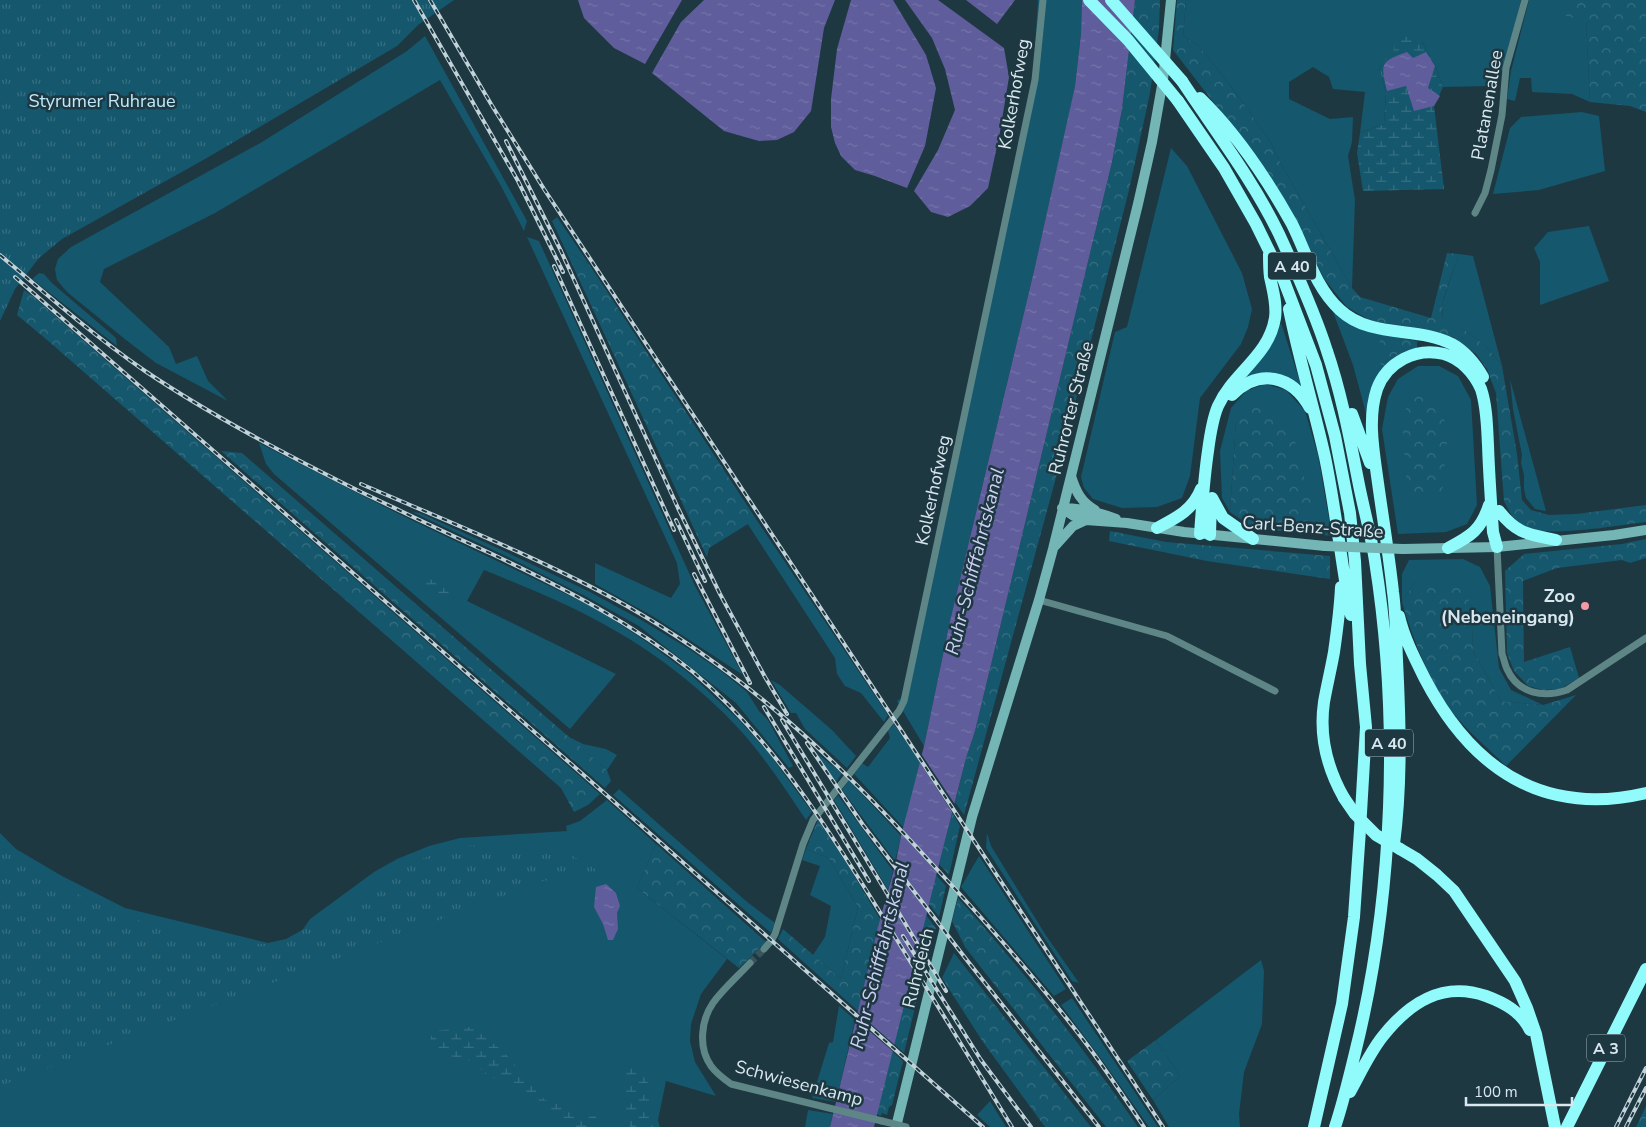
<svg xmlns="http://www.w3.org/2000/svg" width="1646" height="1127" viewBox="0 0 1646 1127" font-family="'Nunito Sans',sans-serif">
<defs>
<pattern id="forest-crowns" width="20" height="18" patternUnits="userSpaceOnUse" patternTransform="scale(1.25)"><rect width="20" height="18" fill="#15576d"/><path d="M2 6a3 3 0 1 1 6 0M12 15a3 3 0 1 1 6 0" fill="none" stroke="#366f82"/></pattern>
<pattern id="wetland-marsh" width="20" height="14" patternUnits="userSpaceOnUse" patternTransform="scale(1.25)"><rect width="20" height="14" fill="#15576d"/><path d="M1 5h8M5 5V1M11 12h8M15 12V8" fill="none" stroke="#366f82"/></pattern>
<pattern id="park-tufts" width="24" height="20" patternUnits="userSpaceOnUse" patternTransform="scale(1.25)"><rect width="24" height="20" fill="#15576d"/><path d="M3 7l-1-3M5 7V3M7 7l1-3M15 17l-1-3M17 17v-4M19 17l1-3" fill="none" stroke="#366f82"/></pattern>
<pattern id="water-ripples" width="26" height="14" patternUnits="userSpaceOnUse" patternTransform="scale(1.25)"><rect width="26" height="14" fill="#5f5d9b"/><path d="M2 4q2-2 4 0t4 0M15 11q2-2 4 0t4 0" fill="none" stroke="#7574a9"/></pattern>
</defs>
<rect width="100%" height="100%" fill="#1e3842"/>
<path fill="#15576d" d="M1038 0H1082L1081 34 1075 86 1064 137 1034 271 950 621 924 746 897 701 902 697 1033 79Z
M1186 0H1521L1504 71 1493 70 1487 86 1443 87 1435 66 1422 41 1393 54 1379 67 1386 92 1384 124 1360 133 1365 92 1333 89 1329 77 1313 67 1289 82V99L1330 119 1353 117 1352 142 1348 156 1355 200 1352 288 1281 164 1271 143 1239 97 1199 46 1183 36Z
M1529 0H1584V2L1566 16 1586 20 1590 102 1572 94 1532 92 1531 78H1520L1515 101 1507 99 1511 71Z
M425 36 527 221 524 231 501 186 440 80 215 213 104 269 100 282 169 347 176 364 197 356 208 381 228 401 156 363 126 340 67 292 57 280 55 269 58 259 71 247 262 142 407 51Z
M1582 112 1599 116 1605 171 1539 190 1493 194 1510 128 1521 117Z
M1171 148 1187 166 1242 273 1252 309 1248 327 1241 344 1200 398 1190 476 1182 498 1157 507 1122 508 1093 499 1084 488 1081 477 1115 332 1127 327Z
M557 217 589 264 566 251 552 221Z
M1589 226 1609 281 1540 305V262L1534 248 1548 232Z
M527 237 539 241 695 586 743 675 654 617 595 584V563L671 598 680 584 677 563Z
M1459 254 1473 256 1502 366 1486 346 1466 331 1442 320 1443 301Z
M39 273 44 274 52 283 116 338 117 346 32 279Z
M1332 309 1382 335 1384 367 1367 417 1353 365Z
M1281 323 1303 391 1289 379 1237 385 1275 337Z
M1418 366H1439L1458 376 1471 400 1477 505 1467 524 1446 532 1398 534 1382 429 1388 397 1398 379Z
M1510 379 1546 511 1535 509 1526 498 1524 489V475L1521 463 1522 455 1513 409Z
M1265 384 1286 390 1305 411 1318 455 1332 536 1278 531 1314 518 1236 422 1230 512 1222 498 1220 451 1231 408 1246 391Z
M259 443 399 514 595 608 644 640 689 673 740 721 768 752 812 812 806 820C785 789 764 756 739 729 703 690 660 656 614 630 573 606 528 588 484 570L467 601 616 674 570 729 274 474 266 464Z
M412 512 420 513 506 552 588 591 643 621 689 649 721 671 747 692 759 711 768 720 793 766 789 768 736 703 639 626 585 596 506 556Z
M756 519 888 715 884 722 861 693 845 686 837 674 835 658 747 523Z
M1463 559 1480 567 1490 586 1499 668 1511 690 1543 705 1501 701 1473 651 1471 604 1415 582 1402 602V574L1409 560Z
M771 680 780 685 832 730 856 756 847 768 805 729 796 713H791Z
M894 724 920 762 904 828 854 774 862 763 868 767 890 738 888 731Z
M567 736 583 744 606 749 617 755 607 770Z
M814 751 842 773 836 782Z
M849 780 901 836 895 861 842 790Z
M619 789 746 901 775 923 771 933 613 795Z
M838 795 893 871 888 890 834 800Z
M607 800 656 844 637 888 727 959 701 994 691 1024 690 1041 695 1062 716 1096 666 1081 658 1120 660 1127H0V833L16 849 62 876 125 908 268 943 297 938 310 919 374 872 397 859 429 846 460 838 567 831 566 826 580 821Z
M987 833 991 846 1045 934 1079 983 1072 981 986 848Z
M806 849 829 858 858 907 841 979 813 955 825 937 831 906 810 895 820 866 802 860Z
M979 856 1066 989 1054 996 961 887Z
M1261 960 1264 971 1262 1024 1244 1072 1239 1114 1240 1127H1169L1153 1100 1180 1076 1156 1040Z
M1072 998 1158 1127H1149L1102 1060 1061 1005Z
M839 1006 855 1020 836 1102 812 1098 829 1043 833 1042Z
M990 1101 1006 1127H990L977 1115Z
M808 1110 833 1114 830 1127H805Z"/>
<path fill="url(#forest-crowns)" d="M1135 0H1160L1159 29 1150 93 1129 190 1060 463 964 815 955 802 966 758 975 731 1112 162 1122 109Z
M1177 0H1186L1183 36 1199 46 1239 97 1271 143 1281 164 1352 288 1360 297 1431 318 1447 253 1459 254 1443 300 1442 319 1466 331 1486 346 1502 366 1517 454 1522 500 1531 510 1549 515 1576 514 1646 505V522C1619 525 1540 540 1519 524 1512 518 1508 509 1504 501L1496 393 1487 369 1476 354 1453 337 1424 329 1371 321 1347 307 1325 280 1266 170 1173 50Z
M1584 0H1646V112L1630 106 1590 102 1586 21 1565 16 1567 1 1584 2Z
M566 251 589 264 756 519 709 548 707 557Z
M24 290 34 297 600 794 588 805 574 812 561 788 46 339 17 315Z
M1382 335 1417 341V349L1397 355 1384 367 1374 358Z
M1434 392 1448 430 1442 495 1414 497 1407 490 1402 419 1411 396Z
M1255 407 1271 408 1293 434 1315 518 1278 531 1252 527 1230 512 1236 422Z
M221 451 242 453 607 770 611 781 605 788Z
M1110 531 1166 542 1330 556V579L1207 561 1109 541Z
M1646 539V558L1630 563 1622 560 1557 568 1523 581 1524 662 1570 647 1579 678 1560 689 1543 690 1528 686 1514 671 1507 653 1505 571 1524 554 1622 544Z
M1415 582 1458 584 1471 604 1473 651 1501 701 1543 705 1576 695 1506 766C1491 751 1473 736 1459 720 1433 691 1413 640 1402 602Z
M952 812 960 826 949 875 939 864Z
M818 820 847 864 880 919 858 1011 778 939 783 929 841 979 858 907 829 858 806 849Z
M656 844 766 942 739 968 637 888Z
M936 875 946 886 939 917 929 904Z
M958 898C1023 970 1083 1047 1138 1127H1106L965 947 952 921Z
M926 915 936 928 928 957 919 942Z
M954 953 1091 1127H1045L983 1042 942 978Z
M912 973 920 987 904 1053 894 1044Z
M1156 1040 1180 1076 1153 1100 1127 1061Z
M892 1051 903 1061 892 1105 889 1107 887 1115 882 1113 881 1116 877 1114Z
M1646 1106V1127H1636Z"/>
<path fill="url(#wetland-marsh)" d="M1396 34 1422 41 1435 66 1443 87 1434 106 1444 189 1363 191 1357 153 1360 133 1384 124 1386 92 1379 67 1386 58 1393 54Z
M429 578 447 590 451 596 449 601 446 602 424 587 422 583 424 579Z
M472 1027 503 1051 545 1100 596 1117 601 1127C593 1127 582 1127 574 1127 550 1120 528 1099 512 1081L488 1077 475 1062 450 1056 441 1058 429 1044 433 1031Z
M635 1066 643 1069 651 1092 648 1108 653 1127H630L626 1118V1071Z"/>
<path fill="url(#park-tufts)" d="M0 0H454L418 25 397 46 205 159 62 239 39 258 15 289 0 321Z
M0 844 54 883 121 915 206 941 264 944 286 939 304 929 328 923 370 886 400 867 451 848 485 844 522 852 538 850 547 844 557 858 569 854 606 875 577 873 540 882 0 1086Z"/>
<path fill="url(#water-ripples)" d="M578 0H682L645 64 614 48 584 18Z
M704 0H835L824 28 811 111 794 132 777 140 759 141 724 131 652 73 681 22Z
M851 0H893L926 55 936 88 925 146 907 188 875 176 855 170 841 156 835 143 831 127V99L837 49Z
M905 0H938L1004 48 1009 77 1000 132 988 188 970 206 948 217 931 212 914 191 938 150 955 110 945 69 932 38Z
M966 0H1015L997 24Z
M1082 0H1135L1122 109 1112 162 975 731 966 758 939 864 874 1127H830L880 919 895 866 901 836 924 746 950 621 1034 271 1075 86 1081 34Z
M1407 52 1413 58 1426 52 1435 66 1428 88 1440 96 1434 106 1414 111 1406 86 1387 91C1381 64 1379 62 1407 52Z
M606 884 616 893 620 906 617 913 618 929 613 940H608L603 924 594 907 596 887Z"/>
<path fill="#1e3842" d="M920 752 956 806 954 815 918 759Z
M855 1010 896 1046 895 1053 853 1017Z"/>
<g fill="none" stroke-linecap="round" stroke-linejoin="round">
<path stroke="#3a525c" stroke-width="7" stroke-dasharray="7 3.5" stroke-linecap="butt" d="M750 963 764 949"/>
<path stroke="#5f8686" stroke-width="7" d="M1475 213 1485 193 1491 170 1502 115 1506 68 1525 0
M1497 547 1502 654C1504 659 1505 665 1507 669 1518 694 1544 698 1567 690L1646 638
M1039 600 1167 636 1275 691
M764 949 771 941 775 934 803 844 813 820 899 711 904 701 1035 80 1043 0
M750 963C738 976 723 989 713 1003 701 1020 698 1048 711 1066 716 1073 724 1079 731 1084L882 1121"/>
<path stroke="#74b5b5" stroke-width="10" d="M1071 476C1076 492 1081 502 1095 510
M1062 508 1074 516 1086 520 1127 523 1184 532 1325 546
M1062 508C1082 508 1098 512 1116 519
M1055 546 1073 526 1086 520
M1403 549 1497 547 1614 535 1646 530
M896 1127 972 817 1039 600 1053 549 1138 204 1152 142 1163 80 1171 0"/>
<path stroke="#91fafa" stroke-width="12" d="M1182 81C1215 131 1253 180 1279 234 1296 271 1315 313 1327 351 1342 395 1350 440 1359 485 1364 510 1371 535 1375 561 1400 719 1394 897 1355 1053 1349 1078 1343 1103 1335 1127
M1200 98C1236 133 1268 181 1292 224 1307 254 1315 287 1340 310 1371 339 1418 326 1452 344 1466 352 1475 363 1483 377
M1178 101 1224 168 1256 224 1284 281 1316 365 1335 436 1350 513 1355 561 1360 664 1366 727 1360 830 1354 917 1342 1004 1314 1127
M1289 309C1299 359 1314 408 1325 457 1336 510 1341 563 1351 615
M1232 395C1259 368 1292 375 1310 408
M1352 414 1370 463
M1212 498 1223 518 1253 539
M1499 511C1518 535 1529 534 1556 540
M1157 528C1176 518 1193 510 1201 489
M1200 534C1202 506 1204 478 1208 451 1210 436 1212 420 1218 406 1233 373 1269 356 1275 318 1277 304 1273 291 1270 277 1269 269 1269 262 1269 254
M1210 535 1211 499
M1448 548C1471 536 1481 530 1489 505
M1341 587C1340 608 1337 631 1334 652 1331 669 1327 685 1324 702 1319 736 1327 768 1344 798
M1399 616C1404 638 1415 659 1425 679 1472 769 1543 817 1646 793
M1394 844C1402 783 1400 721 1397 660 1396 637 1396 614 1393 592 1389 555 1383 519 1378 483 1374 453 1367 419 1377 389 1387 362 1416 347 1444 354 1461 359 1474 373 1481 389 1487 407 1487 427 1488 445 1489 474 1491 503 1493 532L1497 547
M1400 849 1417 859 1437 875 1454 891 1515 981 1527 1008 1536 1034 1555 1127
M1350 1092C1360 1074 1370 1052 1383 1036 1410 1002 1443 981 1486 996 1505 1003 1521 1012 1530 1030
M1567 1127 1646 969"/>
<defs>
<path id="rail" d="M414 0 518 181 563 272
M430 0 491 104 544 189 1163 1127
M506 141 561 251 678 508 720 594 765 677 787 714
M0 255C47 295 94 336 145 371 212 416 289 456 361 492 405 513 448 534 492 554 563 588 631 622 693 672 774 740 831 833 886 922 928 990 970 1059 1012 1127
M554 266 674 530
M15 277 611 799 983 1127
M361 484C449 522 542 559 625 605 747 674 840 763 933 865 987 923 1040 983 1088 1046 1108 1073 1126 1100 1144 1127
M676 520 705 581
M694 574 750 683
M764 707 869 881
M782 720 946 991
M807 743 863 825 966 959 1099 1127
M903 936 981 1060 1031 1127
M1616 1127 1646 1068
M1626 1127 1646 1088"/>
</defs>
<use href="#rail" stroke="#c2d2d9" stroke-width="4"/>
<use href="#rail" stroke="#1e3842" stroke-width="2" stroke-dasharray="5.5" stroke-linecap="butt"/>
<path stroke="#5f8686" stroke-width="7" d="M882 1121 906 1127"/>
<path stroke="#74b5b5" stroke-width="10" d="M1325 546 1403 549"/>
<path stroke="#91fafa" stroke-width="12" d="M1089 0 1128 40 1178 101
M1111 0 1182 81
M1344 798 1355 814 1376 835 1400 849"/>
</g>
<circle fill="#f49aa4" stroke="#1e3842" stroke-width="2" cx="1585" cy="606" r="5"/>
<g text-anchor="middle" stroke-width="5" stroke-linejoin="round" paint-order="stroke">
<g fill="#1e3842" stroke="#a1b2ba" stroke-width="1">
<rect x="1268" y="252.5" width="48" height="27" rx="4"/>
<rect x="1365" y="729.5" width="48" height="27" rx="4"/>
<rect x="1587" y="1034.5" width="38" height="27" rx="4"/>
</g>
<g font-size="16" font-weight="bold" fill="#d9e7ee">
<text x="1292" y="272">A 40</text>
<text x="1389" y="749">A 40</text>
<text x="1606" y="1054">A 3</text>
</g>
<g font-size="18" fill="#d9e7ee" stroke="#1e3842">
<text transform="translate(1014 94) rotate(-80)" y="6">Kolkerhofweg</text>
<text transform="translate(1487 105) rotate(-80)" y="6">Platanenallee</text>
<text transform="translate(1071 408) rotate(-76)" y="6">Ruhrorter Straße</text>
<text transform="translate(933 490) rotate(-78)" y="6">Kolkerhofweg</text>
<text transform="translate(1313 527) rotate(4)" y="6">Carl-Benz-Straße</text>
<text transform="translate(918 968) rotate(-76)" y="6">Ruhrdeich</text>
<text transform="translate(799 1083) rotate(15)" y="6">Schwiesenkamp</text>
</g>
<g font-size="18" fill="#beeafc" stroke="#1e3842">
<text x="102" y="107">Styrumer Ruhraue</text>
</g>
<g font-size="18" font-weight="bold" fill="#d9e7ee" stroke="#1e3842" text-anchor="end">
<text x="1575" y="602">Zoo<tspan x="1575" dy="21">(Nebeneingang)</tspan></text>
</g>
<g font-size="19" font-style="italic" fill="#cecff4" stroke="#1e3842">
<text transform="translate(974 561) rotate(-76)" y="7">Ruhr-Schifffahrtskanal</text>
<text transform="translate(879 955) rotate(-76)" y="7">Ruhr-Schifffahrtskanal</text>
</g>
</g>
<path d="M1466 1097v8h106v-8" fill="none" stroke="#d9e7ee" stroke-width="2.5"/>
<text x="1474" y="1097" font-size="15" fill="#d9e7ee" stroke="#1e3842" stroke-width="4" paint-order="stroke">100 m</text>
</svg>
